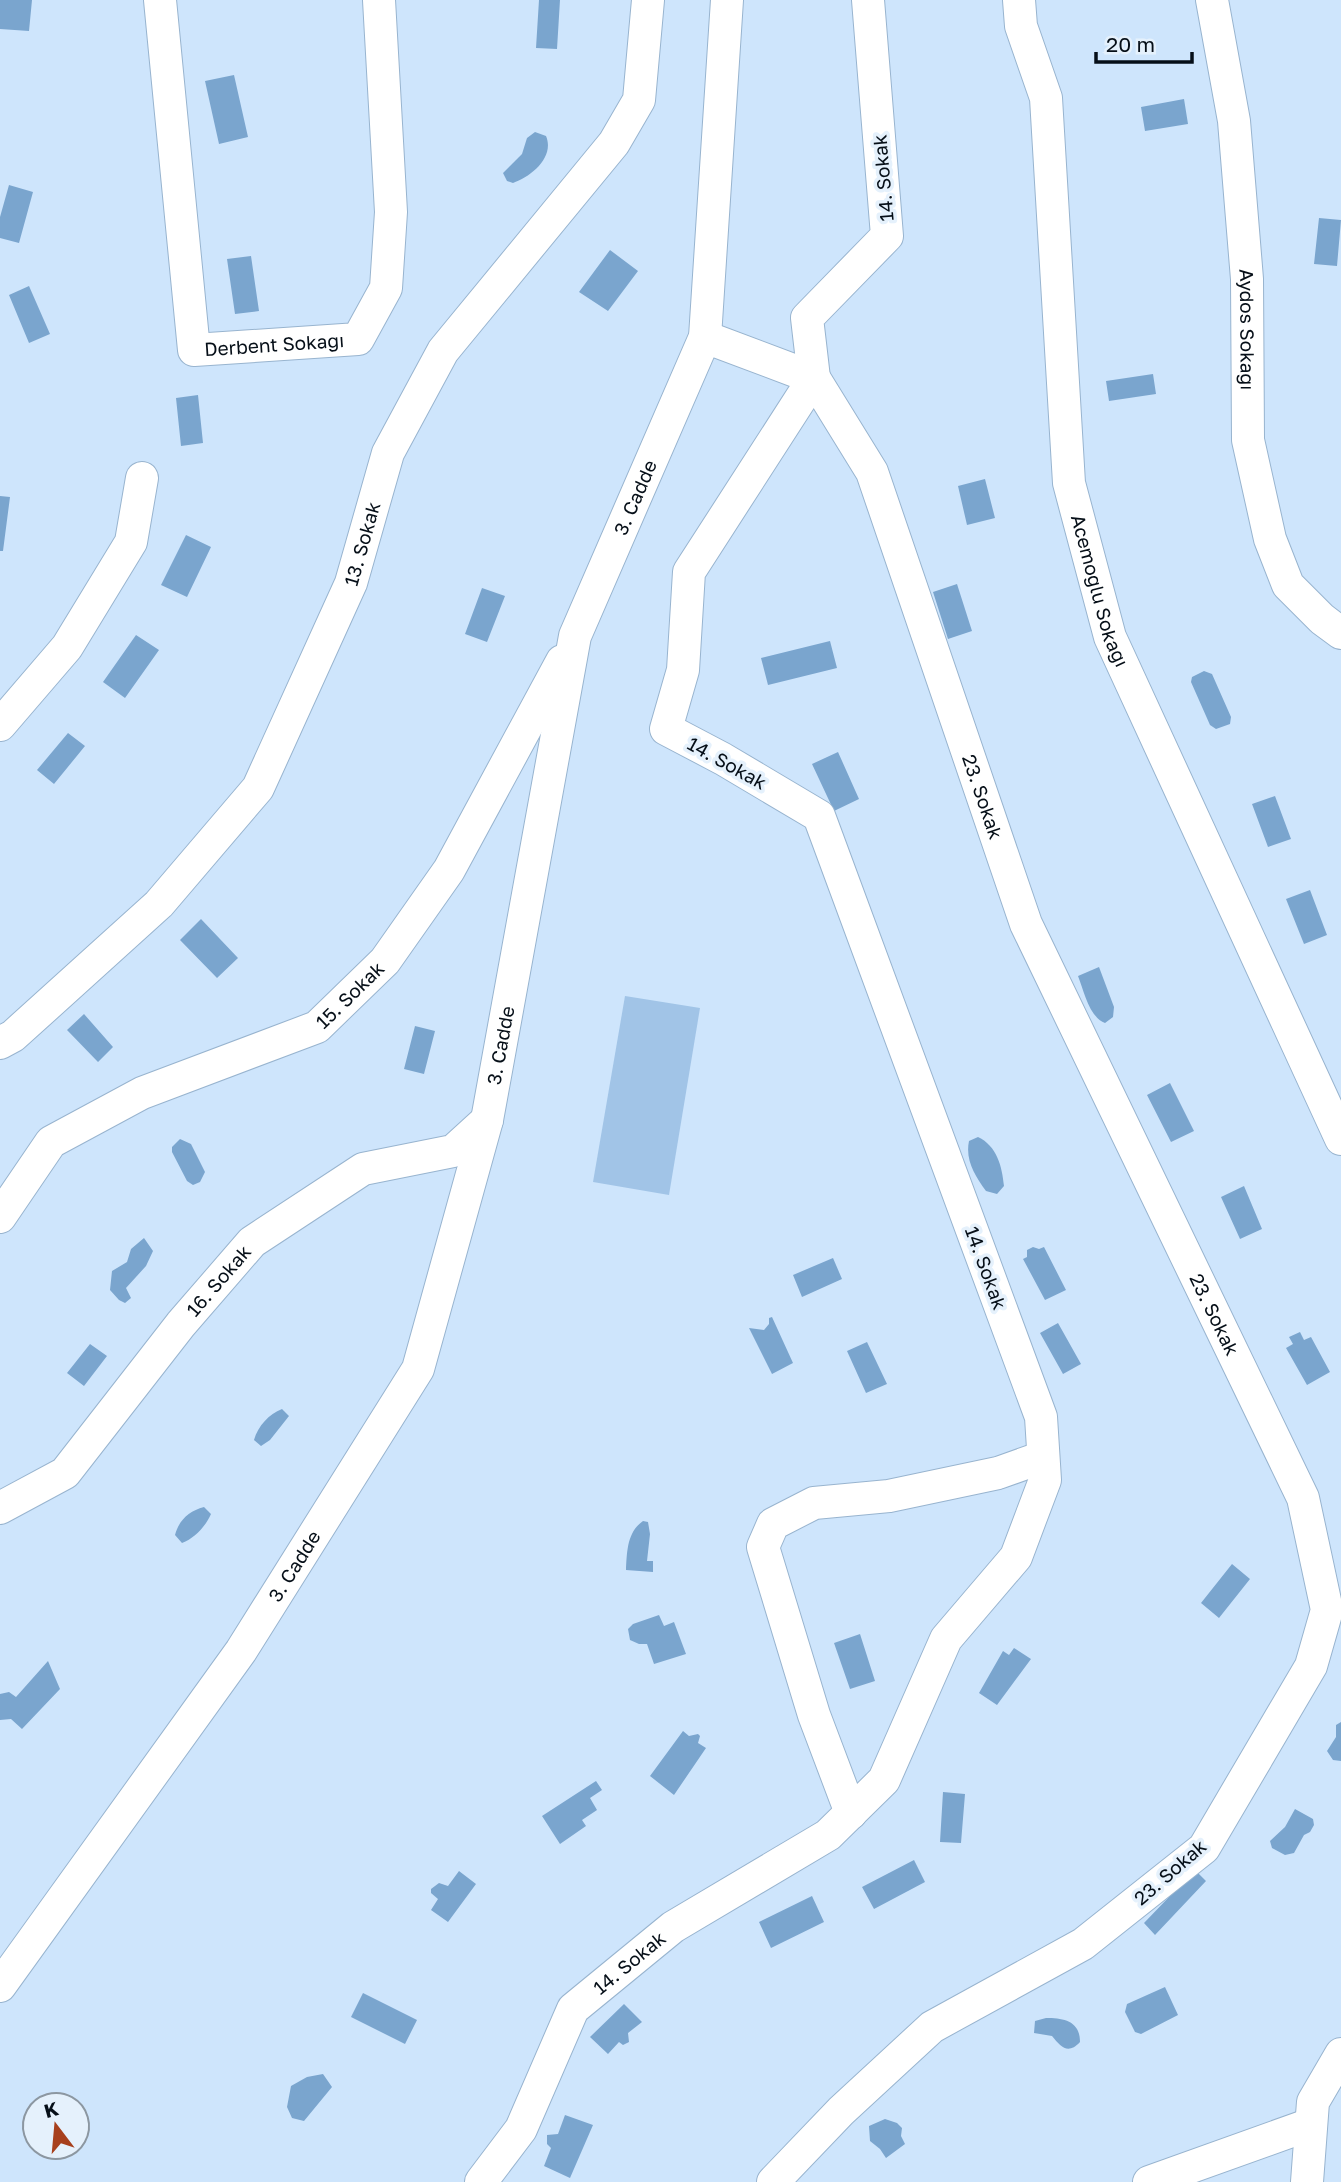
<svg xmlns="http://www.w3.org/2000/svg" width="1341" height="2182" viewBox="0 0 1341 2182" font-family="'Golos Text',sans-serif">
<rect width="100%" height="100%" fill="#cee5fc"/>
<path fill="#a1c4e7" d="M625 996 700 1008 669 1195 593 1182Z"/>
<path fill="#7aa5ce" d="M0 0H32L29 31 0 29Z
M539 0H560L557 49 536 48Z
M234 75 248 137 219 144 205 81Z
M1184 99 1188 124 1145 131 1141 107Z
M535 132 546 136C555 157 531 177 513 183L507 181 503 173 522 154 527 138Z
M9 185 33 192 19 243 0 238V217Z
M1319 218 1341 220 1337 266 1314 264Z
M610 250 638 271 608 311 579 292Z
M251 256 259 311 235 314 227 259Z
M29 286 50 334 29 343 9 295Z
M1153 374 1156 394 1109 401 1106 381Z
M198 395 203 443 181 446 176 398Z
M985 479 995 518 967 525 958 486Z
M0 496 10 497 3 551H0Z
M186 535 211 547 187 597 161 585Z
M957 584 972 631 948 639 933 592Z
M482 588 505 596 487 642 465 634Z
M136 635 159 650 125 698 103 682Z
M830 641 837 668 768 685 761 658Z
M1204 671 1212 674 1231 717 1230 724 1216 729 1210 725 1191 682 1192 677Z
M68 733 85 746 54 784 37 770Z
M838 752 859 799 834 811 812 764Z
M1275 796 1291 839 1268 847 1252 804Z
M1310 890 1327 935 1304 944 1286 899Z
M201 919 238 958 217 978 180 940Z
M1099 967 1114 1007 1113 1017 1105 1023C1089 1017 1084 991 1078 976Z
M84 1014 113 1047 98 1062 67 1030Z
M415 1026 435 1031 424 1074 404 1069Z
M1170 1083 1194 1131 1171 1142 1147 1095Z
M978 1137C997 1146 1002 1166 1004 1186L997 1194 986 1191C975 1176 965 1160 969 1141Z
M180 1139 191 1144 205 1172 200 1182 193 1185 187 1181 172 1152V1147Z
M1244 1186 1262 1229 1240 1239 1221 1197Z
M144 1238 153 1251 146 1266 126 1288 131 1298 125 1303 119 1300 110 1290 112 1271 127 1262 131 1249Z
M1033 1247 1039 1249 1044 1247 1066 1290 1045 1300 1023 1259 1027 1257V1250Z
M833 1258 842 1279 802 1297 793 1275Z
M772 1317 793 1363 772 1374 749 1328 764 1330 769 1324V1318Z
M1058 1323 1081 1364 1063 1374 1040 1333Z
M1300 1332 1304 1340 1311 1337 1330 1372 1307 1385 1286 1348 1293 1344 1289 1337Z
M867 1342 887 1384 866 1393 847 1351Z
M90 1344 107 1356 84 1386 67 1373Z
M282 1409 289 1416 270 1440 261 1446 254 1440C258 1426 269 1414 282 1409Z
M204 1507 211 1514C205 1527 195 1538 182 1543L175 1535C179 1520 189 1511 204 1507Z
M643 1521 648 1522 650 1534 647 1561H653V1572L626 1570C627 1552 627 1532 643 1521Z
M1232 1564 1250 1579 1219 1618 1201 1603Z
M659 1615 664 1626 674 1622 686 1654 654 1664 647 1644H639L630 1640 628 1629 633 1624Z
M860 1634 875 1681 850 1689 834 1643Z
M1014 1648 1031 1659 997 1705 979 1693 1003 1651 1009 1655Z
M48 1661 60 1689 22 1729 11 1719 0 1720V1694L9 1692 16 1697Z
M1341 1722V1761L1333 1760 1327 1751 1336 1737V1725Z
M683 1731 689 1736 698 1734 700 1736 698 1743 706 1748 674 1795 650 1776Z
M596 1781 602 1790 590 1798 597 1810 582 1820 586 1826 560 1844 542 1816Z
M943 1792 965 1794 961 1843 940 1842Z
M1295 1809 1313 1819 1314 1825 1310 1832 1304 1835 1294 1853 1285 1855 1272 1848 1270 1841 1285 1827Z
M914 1860 925 1882 874 1909 862 1887Z
M1195 1870 1206 1881 1155 1935 1144 1923Z
M459 1871 476 1884 448 1922 431 1910 438 1899 431 1893V1889L439 1883 448 1886Z
M812 1896 824 1922 771 1948 759 1922Z
M1165 1987 1178 2015 1141 2034 1135 2032 1125 2012 1127 2004Z
M363 1993 417 2020 405 2044 351 2017Z
M624 2004 642 2022 628 2033 629 2042 623 2045 619 2042 608 2054 590 2037Z
M1046 2018C1064 2018 1080 2021 1080 2042 1068 2055 1061 2047 1052 2036L1034 2033 1035 2021Z
M323 2074 332 2087 304 2121 292 2118 287 2107 291 2086 307 2077Z
M565 2115 593 2125 570 2178 544 2166 551 2148 547 2144V2135L558 2134Z
M885 2119 897 2123 902 2128 901 2136 905 2144 886 2158 880 2149 870 2141 869 2126Z"/>
<g fill="none" stroke-linecap="round" stroke-linejoin="round">
<defs>
<g id="street">
<path id="s1" d="M160 0 194 350 358 339 386 288 391 212 379 0"/>
<path id="s2" d="M1019 0 1021 26 1046 98 1069 483 1110 637 1341 1139"/>
<path id="s3" d="M1212 0 1234 121 1247 279 1248 440 1270 539 1288 585 1322 619 1341 633"/>
<path id="s4" d="M705 337 814 378 872 472 1026 924 1303 1498 1327 1610 1311 1666 1204 1848 1083 1944 932 2027 841 2111 773 2182"/>
<path d="M0 725 67 647 131 542 142 478"/>
<path id="s5" d="M0 1043 13 1036 159 904 258 788 351 583 388 453 443 351 614 143 639 100 648 0"/>
<path id="s6" d="M0 1217 51 1142 142 1093 317 1027 385 961 449 870 562 661"/>
<path id="s7" d="M0 1508 65 1473 181 1324 252 1242 363 1169 453 1151 487 1120"/>
<path d="M851 1813 814 1715 763 1547 773 1524 814 1503 889 1496 998 1473 1043 1457"/>
<path id="s8" d="M0 1986 241 1651 418 1369 487 1120 575 636 705 337 727 0"/>
<path id="s9" d="M481 2182 521 2129 573 2009 673 1927 828 1835 884 1780 946 1639 1016 1557 1045 1480 1041 1417 819 816 723 759 666 729 683 670 689 572 814 378 807 318 887 236 868 0"/>
<path d="M1149 2182 1311 2124"/>
<path d="M1307 2182 1313 2102 1341 2054"/>
</g>
</defs>
<use href="#street" stroke="#98b4cf" stroke-width="34"/>
<use href="#street" stroke="#fff" stroke-width="32"/>
</g>
<g text-anchor="middle" stroke-width="7" stroke-linejoin="round" paint-order="stroke">
<g font-size="19" fill="#060f18" stroke="#e5f1fc">
<text transform="translate(883 178) rotate(-95)" y="7">14. Sokak</text>
<text dy="7" stroke="none"><textPath href="#s3" startOffset="332">Aydos Sokağı</textPath></text>
<text dy="7" stroke="none"><textPath href="#s1" startOffset="432">Derbent Sokağı</textPath></text>
<text dy="7" stroke="none"><textPath href="#s8" startOffset="1647">3. Cadde</textPath></text>
<text dy="7" stroke="none"><textPath href="#s5" startOffset="630">13. Sokak</textPath></text>
<text dy="7" stroke="none"><textPath href="#s2" startOffset="600">Acemoğlu Sokağı</textPath></text>
<text transform="translate(727 763) rotate(29)" y="7">14. Sokak</text>
<text dy="7" stroke="none"><textPath href="#s4" startOffset="570">23. Sokak</textPath></text>
<text dy="7" stroke="none"><textPath href="#s6" startOffset="427">15. Sokak</textPath></text>
<text dy="7" stroke="none"><textPath href="#s8" startOffset="1080">3. Cadde</textPath></text>
<text transform="translate(986 1268) rotate(70)" y="7">14. Sokak</text>
<text dy="7" stroke="none"><textPath href="#s7" startOffset="320">16. Sokak</textPath></text>
<text dy="7" stroke="none"><textPath href="#s4" startOffset="1138">23. Sokak</textPath></text>
<text dy="7" stroke="none"><textPath href="#s8" startOffset="513">3. Cadde</textPath></text>
<text transform="translate(1170 1872) rotate(-41)" y="7">23. Sokak</text>
<text dy="7" stroke="none"><textPath href="#s9" startOffset="270">14. Sokak</textPath></text>
</g>
</g>
<g transform="translate(56 2126) rotate(344)"><circle r="33" fill="#e5f1fc" stroke="#8c97a1" stroke-width="2"/>
<path d="M0-5L12 26L0 18L-12 26Z" fill="#a7401d"/>
<text y="-10" font-size="19" font-weight="bold" text-anchor="middle" fill="#060f18">K</text>
</g>
<path d="M1096 52v10h96v-10" fill="none" stroke="#060f18" stroke-width="3.5"/>
<text x="1106" y="52" font-size="21" fill="#060f18" stroke="#e5f1fc" stroke-width="5" paint-order="stroke">20 m</text>
</svg>
